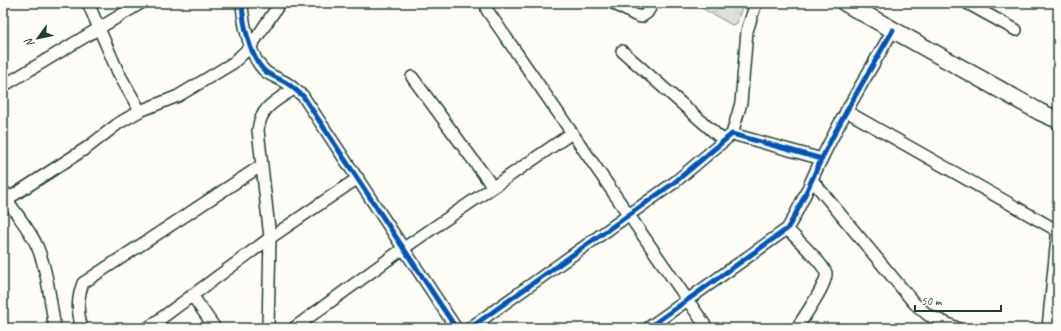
<svg xmlns="http://www.w3.org/2000/svg" width="1061" height="331" viewBox="0 0 1061 331" font-family="Caveat,sans-serif">
<defs>
<pattern id="park-crowns" width="20" height="18" patternUnits="userSpaceOnUse"><rect width="20" height="18" fill="#dde0db"/><path d="M2 6a3 3 0 1 1 6 0M12 15a3 3 0 1 1 6 0" fill="none" stroke="#bdc1bd"/></pattern>
</defs>
<rect width="100%" height="100%" fill="#fdfcf7"/>
<filter id="ink" filterUnits="userSpaceOnUse"><feTurbulence type="fractalNoise" baseFrequency=".025" numOctaves="2"/><feDisplacementMap in="SourceGraphic" scale="8" xChannelSelector="R" yChannelSelector="G"/><feConvolveMatrix kernelMatrix="1 2 1 2 8 2 1 2 1" color-interpolation-filters="sRGB"/></filter>
<g filter="url(#ink)">
<path fill="url(#park-crowns)" stroke="#7e8e88" d="M693 3H743L737 23 732 25Z"/>
<g fill="none" stroke-linecap="round" stroke-linejoin="round">
<defs>
<path id="street" d="M88 3 118 72 140 111
M242 3C243 23 250 59 266 72 272 76 277 78 283 81 290 84 296 91 303 96L456 328
M613 3 635 15 641 17 647 13 653 3
M967 3 1016 30
M487 10 707 328
M622 51 724 141
M412 77 493 187
M3 86 141 3
M846 111 1058 231
M732 134 741 103 747 31 756 3
M812 180 914 303 928 315 957 328
M7 200C17 215 30 230 37 246 48 272 50 301 55 328
M3 202 88 147 119 123 140 111 178 96 233 63 251 46 280 3
M787 229C795 237 823 263 826 273 828 283 803 318 797 328
M192 295 215 328
M82 328C77 312 77 299 83 283L262 165
M148 328 270 238 358 178
M268 328 270 238 258 130C261 106 276 101 294 89
M294 328 404 248 572 133
M470 328 675 182 732 134 822 159
M648 328 787 229C801 207 810 182 822 158 843 114 869 72 893 30
M1048 328 1058 227"/>
<path id="secondary" d="M845 3 1040 112 1058 120
M3 194 7 200"/>
</defs>
<use href="#street" stroke="#1f3d34" stroke-width="14"/>
<use href="#secondary" stroke="#1f3d34" stroke-width="19"/>
<use href="#street" stroke="#fdfcf7" stroke-width="11"/>
<use href="#secondary" stroke="#fdfcf7" stroke-width="16"/>
<defs>
<path id="cycleway" d="M242 3C243 23 250 59 266 72 272 76 277 78 283 81 290 84 296 91 303 96L456 328
M470 328 675 182 732 134 822 159
M648 328 787 229C801 207 810 182 822 158 843 114 869 72 893 30"/>
</defs>
<use href="#cycleway" stroke="#fdfcf7" stroke-width="8"/>
<use href="#cycleway" stroke="#0057b8" stroke-width="5"/>
</g>
</g>
<rect width="1061" height="331" fill="none" stroke="#fdfcf7" stroke-width="16"/>
<rect x="8" y="8" width="1045" height="315" fill="none" stroke="#1f3d34" stroke-width="1.5" filter="url(#ink)"/>
<g transform="translate(38 38) rotate(237)" stroke="#fdfcf7" stroke-width="3" paint-order="stroke">
<path d="M0-3L7 15L0 10L-7 15Z" fill="#1f3d34"/>
<text y="-6" font-size="11" font-weight="bold" text-anchor="middle" fill="#1f3d34">N</text>
</g>
<path d="M915 305v6h86v-6" fill="none" stroke="#1f3d34" stroke-width="2"/>
<text x="921" y="305" font-size="12" fill="#1f3d34" stroke="#fdfcf7" stroke-width="3" paint-order="stroke">50 m</text>
</svg>
